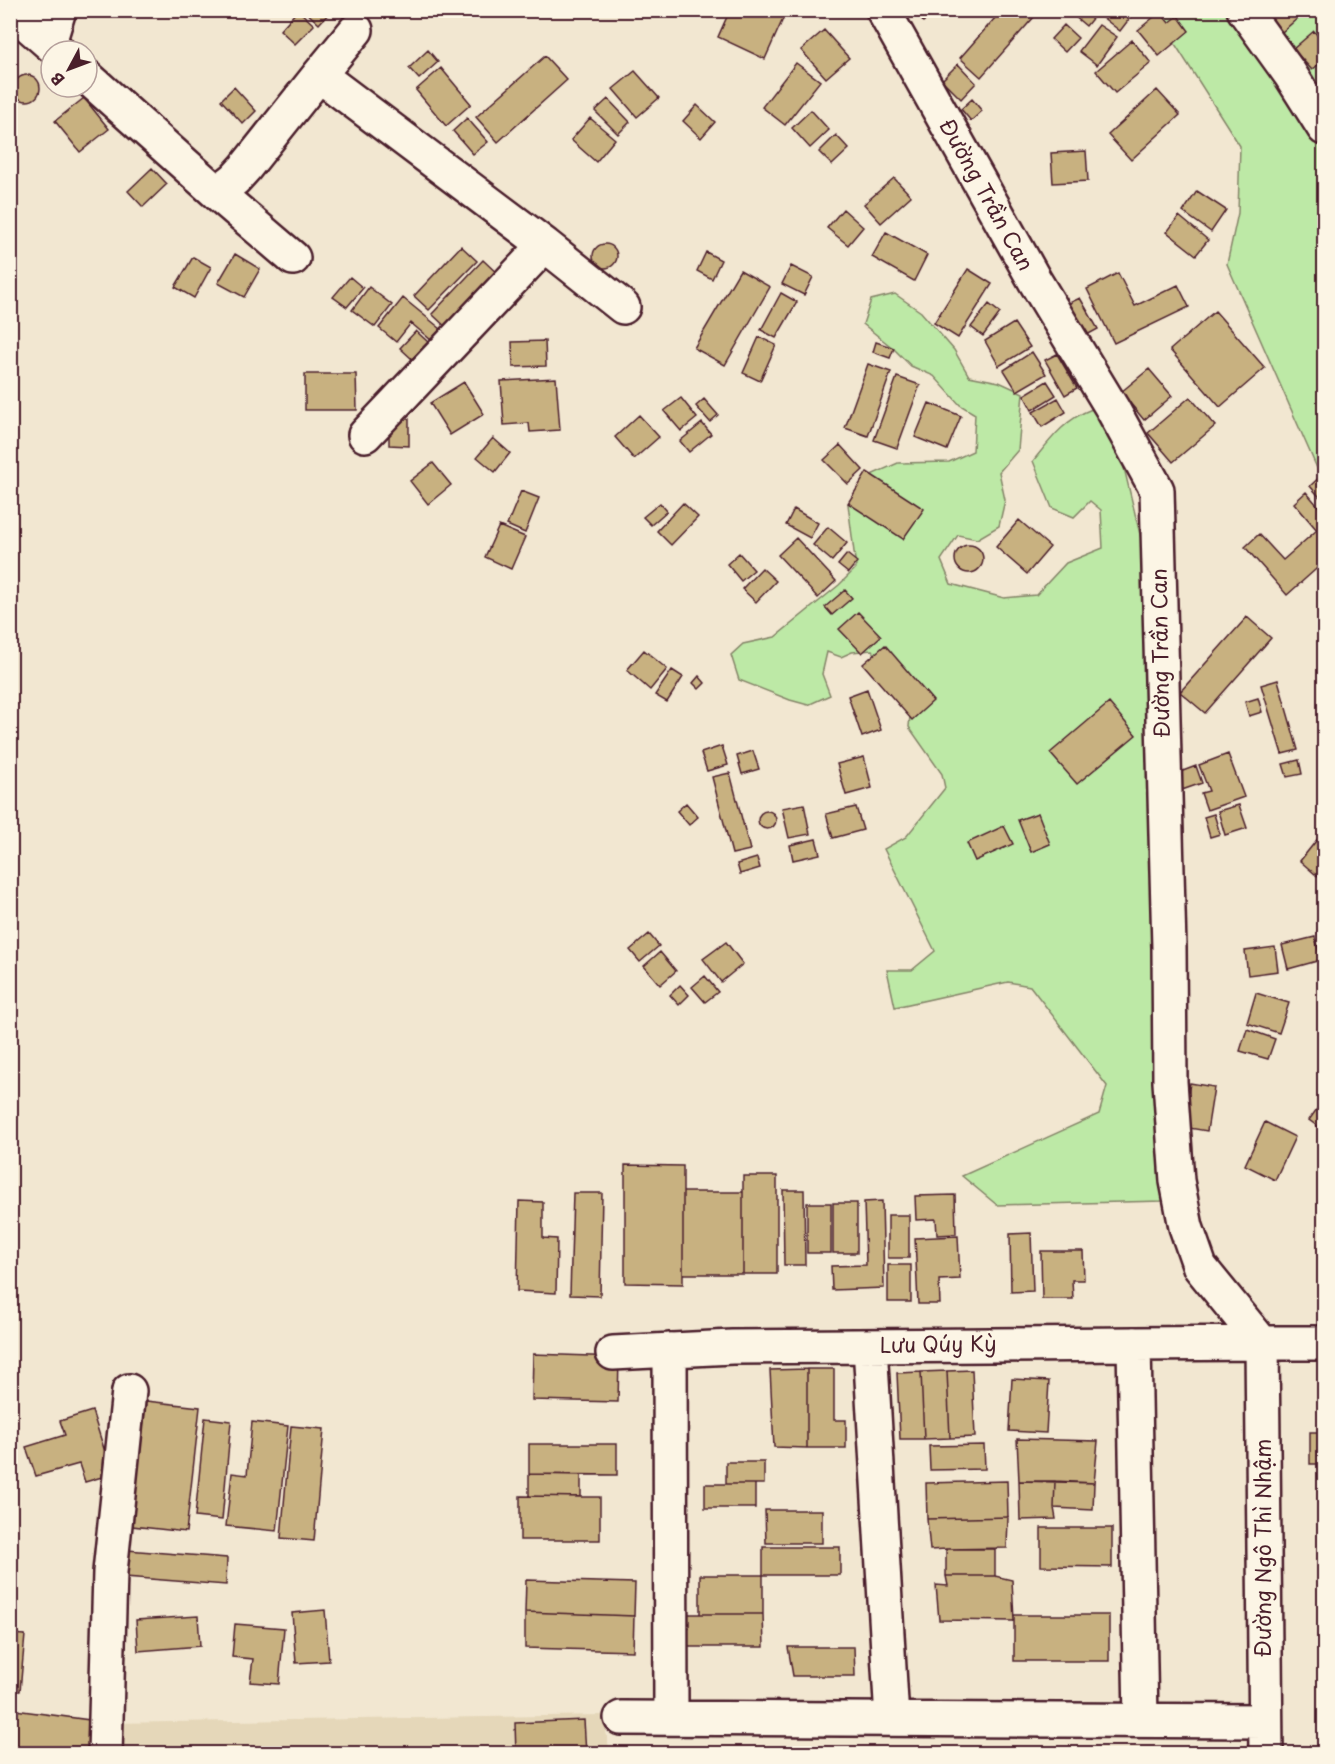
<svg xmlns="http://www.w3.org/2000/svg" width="1335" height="1764" viewBox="0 0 1335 1764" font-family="'Playpen Sans',sans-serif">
<rect width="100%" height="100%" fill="#f2e7d1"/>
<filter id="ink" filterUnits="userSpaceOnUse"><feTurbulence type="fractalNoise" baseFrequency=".0167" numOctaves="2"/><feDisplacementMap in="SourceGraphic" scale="12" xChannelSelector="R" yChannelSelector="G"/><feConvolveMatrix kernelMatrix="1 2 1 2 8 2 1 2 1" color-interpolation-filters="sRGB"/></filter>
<g filter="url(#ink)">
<path fill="#e5d7b9" d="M603 1715 610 1753H114L112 1723Z"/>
<path fill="#bde9a6" stroke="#848468" stroke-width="1.5" d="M1154 11H1324V484L1227 264 1238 213 1240 146Z
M895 294 921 312 954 350 969 376 999 382 1023 393 1018 450 999 472 1005 500 999 526 977 539 958 535 941 560 951 584 1004 598 1036 595 1066 563 1103 548 1101 510 1090 501 1074 517 1052 508 1033 461C1050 440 1065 419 1092 409L1120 451 1148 568 1168 1181 1163 1201 997 1205 962 1176 1099 1114 1107 1086 1030 986 1008 982 895 1007 887 970H912L935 951 884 849 906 837 945 788 942 774 909 727 912 692 888 669 872 650 852 652 841 657 827 652 822 674 830 695 808 705 790 700 739 680 731 655 743 644 775 637 839 585 856 568 848 504 871 475 898 463 949 462 973 451 975 414 960 405 934 376 911 366 894 349 863 324 871 300Z"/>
<path fill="#c8b180" stroke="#4a1f2b" stroke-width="1.5" d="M298 10 314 25 295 44 280 30Z
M304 10H332L319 24Z
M730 10H787L765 59 718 37Z
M915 10H940L923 22Z
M1002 10H1026L1034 17 981 77 960 58Z
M1067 10H1099L1086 26Z
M1108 10H1136L1120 31 1102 17Z
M1259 10H1293L1299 17 1274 39Z
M1160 12 1169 23 1178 16 1189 31 1159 56 1138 30Z
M1064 25 1078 38 1065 52 1051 39Z
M1099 25 1117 37 1097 65 1079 51Z
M824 30 849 58 826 78 801 50Z
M1314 31 1324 44V60L1312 70 1293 49Z
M1132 40 1151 63 1115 93 1096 71Z
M428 50 438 62 419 79 409 68Z
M545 56 567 80 498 142 476 117Z
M796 63 820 81 785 125 762 107Z
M958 64 976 83 961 99 942 80Z
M441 68 471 104 446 126 416 90Z
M635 71 659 98 637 117 613 89Z
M14 88a13 13 0 1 1 26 0a13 13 0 1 1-26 0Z
M234 87 256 111 243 124 221 100Z
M1157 90 1180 115 1131 160 1108 135Z
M84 98 109 129 80 152 55 121Z
M608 99 630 122 618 134 595 111Z
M972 99 982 111 971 121 961 109Z
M697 105 715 122 701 138 683 121Z
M811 110 829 130 810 148 792 128Z
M467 118 488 142 473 154 453 131Z
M590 118 615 139 596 162 571 140Z
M836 135 849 149 832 165 819 152Z
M1086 151 1088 181 1053 183 1051 153Z
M152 168 167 184 143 207 128 191Z
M894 178 911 196 881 223 864 204Z
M1197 191 1226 210 1211 232 1183 212Z
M843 209 863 227 848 245 827 228Z
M1179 216 1208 240 1196 255 1167 232Z
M886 232 927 255 914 281 872 257Z
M593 256a12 12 0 1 1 24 0a12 12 0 1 1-24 0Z
M461 246 477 261 429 310 414 296Z
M706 252 721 260 712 279 697 271Z
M235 254 260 269 244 297 218 283Z
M193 257 211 267 194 298 175 287Z
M483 260 501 277 451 332 432 314Z
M791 266 813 277 804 295 782 284Z
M968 269 992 284 958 338 934 323Z
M740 270 770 287 725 365 694 348Z
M1118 273 1135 306 1178 285 1189 307 1114 343 1087 289Z
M350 277 363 288 347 307 333 297Z
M369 287 392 305 375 327 352 310Z
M781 293 797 302 776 338 761 330Z
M403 298 441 329 431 340 411 323 396 342 379 328Z
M1080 298 1098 329 1085 336 1067 304Z
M989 304 1000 313 983 336 971 327Z
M1215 311 1265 368 1220 407 1170 350Z
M1014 323 1030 347 999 366 985 341Z
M416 331 428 342 412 359 400 348Z
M759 337 776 345 760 381 743 373Z
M545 341 546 366 513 367 512 342Z
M876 342 894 348 890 358 873 352Z
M1032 352 1046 374 1017 391 1004 370Z
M1057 354 1077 388 1065 395 1045 360Z
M868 364 891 372 868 436 845 428Z
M1149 369 1172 396 1144 420 1121 392Z
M305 374H356L357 410H305Z
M897 377 920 385 897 448 874 440Z
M556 378 560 430 530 432 529 423 504 425 501 381Z
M1047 381 1056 395 1032 410 1024 395Z
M464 382 484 414 450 435 430 403Z
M1190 397 1215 426 1173 462 1148 433Z
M681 398 697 418 681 431 664 411Z
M1058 398 1066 412 1042 427 1033 412Z
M704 399 718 415 710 422 696 406Z
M929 403 961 416 947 450 915 437Z
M639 415 659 437 634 459 615 437Z
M389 418 409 419V446L389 445Z
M702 423 711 434 689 452 680 441Z
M493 438 510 453 495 472 477 457Z
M840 445 863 470 848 484 824 460Z
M433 463 451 485 428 504 410 481Z
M867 472 924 509 903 539 848 503Z
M1324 473V502L1310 486Z
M521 491 539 498 525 533 507 525Z
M1306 492 1324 513V562L1287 595 1245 547 1259 534 1283 560 1317 530 1294 503Z
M660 503 667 511 651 525 643 517Z
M683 503 698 517 671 545 657 531Z
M794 509 818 523 810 538 786 525Z
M1019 520 1050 547 1027 574 996 547Z
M499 526 525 537 511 569 485 557Z
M828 527 847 543 832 561 813 545Z
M796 538 836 581 818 598 778 555Z
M955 559a14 14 0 1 1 28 0a14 14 0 1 1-28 0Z
M739 553 754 570 741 581 727 564Z
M847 554 857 562 848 573 838 565Z
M762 568 776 581 756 602 742 589Z
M845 590 852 598 832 615 825 607Z
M858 612 881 636 862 653 839 629Z
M1247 617 1271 638 1205 713 1180 692Z
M885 645 933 701 912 720 863 664Z
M644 650 667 669 650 690 627 670Z
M672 670 683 677 667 702 655 695Z
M699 676 705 683 699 689 693 683Z
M1278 680 1298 750 1282 754 1261 685Z
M867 689 881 730 862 737 848 696Z
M1258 698 1262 712 1249 716 1245 702Z
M1109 703 1136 735 1077 784 1050 753Z
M722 746 728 765 707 771 701 753Z
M753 751 759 769 742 774 737 756Z
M1228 754 1244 797 1207 810 1201 793 1209 791 1199 765Z
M864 757 872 788 846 795 837 764Z
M1299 760 1302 774 1287 777 1283 764Z
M1196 766 1202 783 1182 790 1175 774Z
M730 773 750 850 732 854 712 777Z
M686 803 698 817 689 825 677 811Z
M804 804 810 834 789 838 782 808Z
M1239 805 1247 828 1225 835 1218 811Z
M856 807 863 830 833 838 826 814Z
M758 820a9 9 0 1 1 18 0a9 9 0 1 1-18 0Z
M1038 813 1050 844 1031 852 1018 820Z
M1214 814 1220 834 1210 837 1204 817Z
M1004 826 1013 844 975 861 967 843Z
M1324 831V879L1323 881 1300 861Z
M816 839 820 854 793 860 790 845Z
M757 858 760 868 740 874 737 864Z
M1324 928V952H1322L1318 930Z
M649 934 659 946 640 962 630 950Z
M1315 937 1321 960 1288 969 1282 945Z
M726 942 743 964 721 982 703 959Z
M1275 947 1278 971 1248 975 1245 951Z
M660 952 676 971 660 985 644 966Z
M705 976 718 992 705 1002 692 987Z
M680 985 689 995 679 1005 670 995Z
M1256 993 1289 1003 1279 1033 1247 1023Z
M1247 1029 1275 1039 1268 1059 1240 1051Z
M1190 1083 1214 1087 1207 1131 1183 1127Z
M1322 1102 1324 1104V1131L1309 1120Z
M1265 1122 1295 1137 1275 1180 1245 1165Z
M625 1165 683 1166V1284L625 1283Z
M743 1176H777V1274H743Z
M783 1190H804L805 1265H784Z
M683 1192H743V1274H683Z
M573 1193H602L600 1296 570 1295Z
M955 1195 956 1234 937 1235 936 1219 916 1220 915 1196Z
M519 1201 543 1202V1238L557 1239 556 1293 517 1291Z
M882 1201 884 1288 832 1290 831 1266 866 1265 864 1202Z
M807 1203H831V1253H807Z
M833 1203H857V1253H833Z
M888 1215H909V1258H888Z
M1031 1233 1033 1291 1011 1292 1010 1234Z
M958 1236 960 1279 939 1280 940 1304H918L915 1238Z
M1041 1251H1083L1084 1280H1072L1073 1299H1042Z
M888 1265H911V1302H888Z
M533 1354 619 1357 618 1402 532 1400Z
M807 1369V1448L774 1447 770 1370Z
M807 1369H834V1420H846V1448H807Z
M972 1370 975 1437 950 1438 947 1371Z
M947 1371 950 1438 924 1439 921 1372Z
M921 1372 924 1439H900L897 1373Z
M1012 1379 1049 1381 1046 1433 1009 1431Z
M1323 1379H1324V1424H1323Z
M146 1401 200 1407 186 1532 132 1526Z
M92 1411 112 1474 85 1482 79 1464 36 1476 26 1447 65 1435 60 1421Z
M205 1418 231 1421 222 1520 195 1517Z
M252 1422 288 1426 277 1531 226 1526 232 1473 247 1475Z
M291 1426 324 1429 314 1541 281 1538Z
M1310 1432H1324V1464H1310Z
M1017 1439 1098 1441 1094 1483 1019 1481Z
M529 1444H617V1475L529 1474Z
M984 1445 985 1469 930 1470 929 1446Z
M726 1462H764V1484H726Z
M529 1474 581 1475V1497L529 1496Z
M1007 1481 1008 1517 927 1519 926 1483Z
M1019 1481H1055L1054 1508 1056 1519 1020 1520Z
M1055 1481 1094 1483 1093 1510 1054 1508Z
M705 1484H755V1508H705Z
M520 1496 600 1497V1540H520Z
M765 1510H822V1543H766Z
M1008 1517 1007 1548 946 1549 930 1550 927 1519Z
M1041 1528H1112V1567L1041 1566Z
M763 1547H840V1575H763Z
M946 1549H995V1576H946Z
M127 1550 227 1558 226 1585 125 1577Z
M700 1575H763V1614H700Z
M946 1576H995L1012 1580 1014 1621 939 1620 936 1585 948 1586Z
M526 1580 635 1583 634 1616 525 1612Z
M325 1610 329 1661 296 1663 292 1613Z
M525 1612 634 1616 633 1651 525 1648Z
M687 1614H763L764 1647H688Z
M1014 1615H1109V1661H1014Z
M198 1616 200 1646 138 1651 136 1620Z
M235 1624 284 1628 279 1684 250 1682 253 1659 232 1657Z
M10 1634 25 1635 20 1691 10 1690Z
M788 1647H854L855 1676H793Z
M15 1710 97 1721 93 1754 10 1753Z
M1321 1713H1324V1741H1321Z
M584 1720 586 1754H516L515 1723Z"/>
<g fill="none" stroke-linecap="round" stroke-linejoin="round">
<defs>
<path id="minor" d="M11 10 58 51
M883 10 1035 281 1112 408 1157 490 1169 948 1170 1082 1177 1181 1186 1227 1200 1267 1262 1343
M1244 10 1290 74 1324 128
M49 43 59 10
M319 75 356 30
M87 77 217 193 293 258
M217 193 235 179 245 168 319 75 545 245 365 435
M545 245 623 307
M1262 1343 1266 1754
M1134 1344 1141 1720
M870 1346 892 1719
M670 1350 671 1718
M613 1353 732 1347 1262 1343H1324
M621 1718 1265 1721
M105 1754 110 1572 129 1391"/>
</defs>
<use href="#minor" stroke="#4a1f2b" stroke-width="38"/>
<use href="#minor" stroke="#fcf5e5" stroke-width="33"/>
</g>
</g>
<g text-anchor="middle" stroke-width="4.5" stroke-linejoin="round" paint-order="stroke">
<g font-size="21" fill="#4a1f2b" stroke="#fcf5e5">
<text transform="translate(986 195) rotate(61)" y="7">Đường Trần Can</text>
<text transform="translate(1161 653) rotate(-91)" y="7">Đường Trần Can</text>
<text transform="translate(938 1345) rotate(-1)" y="7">Lưu Qúy Kỳ</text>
<text transform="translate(1264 1548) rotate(-90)" y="7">Đường Ngô Thì Nhậm</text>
</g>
</g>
<rect width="1335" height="1764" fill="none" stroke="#fcf5e5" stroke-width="36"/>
<rect x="18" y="18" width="1299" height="1728" fill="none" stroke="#4a1f2b" stroke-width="2" filter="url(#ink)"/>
<g transform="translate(69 69) rotate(229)"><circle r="28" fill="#fcf5e5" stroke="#b59f9b" stroke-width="1.5"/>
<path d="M0-4.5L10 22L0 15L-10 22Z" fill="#4a1f2b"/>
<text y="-9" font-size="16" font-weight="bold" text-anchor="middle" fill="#4a1f2b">B</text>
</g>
</svg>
